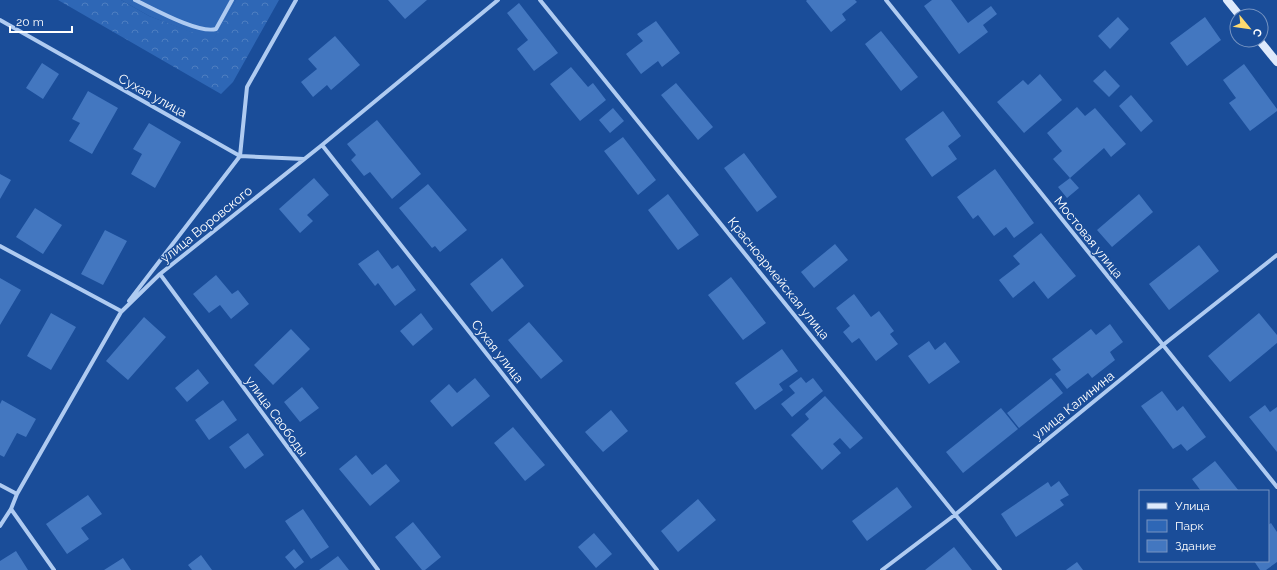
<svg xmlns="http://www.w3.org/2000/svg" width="1277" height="570" viewBox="0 0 1277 570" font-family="Raleway,sans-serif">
<defs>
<pattern id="forest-crowns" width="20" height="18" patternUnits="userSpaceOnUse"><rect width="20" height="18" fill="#2e67b6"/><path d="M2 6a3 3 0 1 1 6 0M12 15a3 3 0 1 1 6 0" fill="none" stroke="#4d7ec1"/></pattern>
</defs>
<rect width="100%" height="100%" fill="#1a4d99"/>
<path fill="#2e67b6" d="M121 0H236L213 41 149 16Z"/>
<path fill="url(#forest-crowns)" d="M58 0H121L149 16 213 40 236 0H279L233 82 221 94Z"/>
<path fill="#4377c0" d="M388 0H427L405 19Z
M807 0H855L857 2 842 14 846 20 831 32 806 1Z
M932 0H951L968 23 991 6 997 14 983 25 988 32 959 54 924 6Z
M519 3 558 53 534 71 517 49 528 40 507 13Z
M1118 17 1129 29 1110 49 1098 36Z
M1205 17 1221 40 1187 66 1170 43Z
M656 21 680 53 662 67 658 61 641 74 626 54 643 41 637 34Z
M881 31 918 77 901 91 865 44Z
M335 36 360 65 331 90 327 85 313 97 301 82 317 69 308 59Z
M42 63 59 74 43 99 26 88Z
M1244 64 1277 109V111L1250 131 1229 103 1236 98 1223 80Z
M571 67 588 87 593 83 606 100 580 121 550 84Z
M1105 70 1120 86 1109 97 1093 81Z
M1040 74 1062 100 1024 133 997 102 1023 80 1028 85Z
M676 83 713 127 698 140 661 95Z
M88 91 118 108 92 154 69 141 80 123 72 119Z
M1131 95 1153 121 1141 132 1119 106Z
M1077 107 1085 116 1095 108 1126 144 1111 157 1104 148 1070 178 1053 159 1062 151 1047 133Z
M613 108 624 121 610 133 599 120Z
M943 111 961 136 948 146 957 159 932 177 905 139Z
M377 120 421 174 392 199 370 172 364 176 351 160 356 155 347 144Z
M149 123 181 142 155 188 131 174 142 154 133 149Z
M623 137 656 180 638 195 604 151Z
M744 153 777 197 757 212 724 168Z
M995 169 1034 223 1014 238 1006 227 994 236 978 215 973 219 957 197Z
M0 174 11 180 0 199Z
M314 178 329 195 307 215 313 221 300 233 279 209Z
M1070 178 1079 188 1067 198 1058 187Z
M428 184 467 230 440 252 435 246 432 248 399 208Z
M668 194 699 235 678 250 648 210Z
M1139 194 1153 212 1112 247 1097 230Z
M35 208 62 225 43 254 16 237Z
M105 230 127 241 103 285 81 274Z
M1041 233 1076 276 1048 299 1034 281 1013 298 999 280 1020 264 1013 256Z
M835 244 848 260 814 288 801 272Z
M1199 245 1219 271 1169 310 1149 284Z
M378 250 392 269 398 265 416 290 395 306 378 283 375 286 358 264Z
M502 258 524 286 492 312 470 284Z
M216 275 232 294 238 290 249 304 231 319 220 305 209 313 193 294Z
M731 277 766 323 743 340 708 295Z
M0 278 21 290 0 325Z
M854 294 871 317 879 311 894 331 890 334 898 344 876 361 859 338 852 343 843 332 850 326 836 308Z
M51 313 76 327 51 370 27 356Z
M421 313 433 329 413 346 400 331Z
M1259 313 1277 335V343L1230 382 1208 356Z
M144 317 166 337 128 380 106 361Z
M529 322 563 361 541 379 508 340Z
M1110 324 1123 342 1110 352 1115 360 1092 378 1088 373 1067 389 1055 374 1061 370 1052 359 1091 329 1096 335Z
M291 329 310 349 273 385 254 365Z
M929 341 935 350 945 342 960 362 929 384 908 356Z
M782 349 798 371 779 384 783 390 755 410 735 383Z
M198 369 209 383 187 402 175 388Z
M801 377 806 383 813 378 823 391 792 417 781 404 795 393 789 386Z
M475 378 490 396 452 427 430 401 449 384 457 393Z
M1051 378 1063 393 1019 428 1007 413Z
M302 387 319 408 300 422 284 402Z
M1162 391 1177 411 1183 406 1206 437 1187 451 1181 444 1173 449 1141 406Z
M825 396 863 438 850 449 840 438 833 444 841 453 822 470 791 435 809 419 805 414Z
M2 400 36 419 26 437 17 433 4 457 0 455V404Z
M223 400 237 420 209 440 195 420Z
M1265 405 1270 412 1277 407V452L1249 417Z
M1001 408 1018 429 963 473 946 452Z
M611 410 628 431 603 452 585 432Z
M513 427 545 465 525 481 494 443Z
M248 433 264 455 245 469 229 447Z
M356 455 372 475 386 464 400 481 370 506 339 469Z
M1215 461 1239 491H1201L1192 479Z
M1059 481 1069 495 1060 500 1064 505 1016 537 1001 514 1048 482 1051 487Z
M897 487 912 507 867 541 852 521Z
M88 495 102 514 81 528 89 539 67 554 46 524Z
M698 499 716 520 678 552 661 531Z
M303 509 329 547 311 559 285 521Z
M413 522 441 557 425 570H422L395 537Z
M1271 523 1277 532V562L1266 570H1260L1254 561H1268V525Z
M594 533 612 554 596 568 578 547Z
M954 547 972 570H925Z
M294 549 304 562 295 569 285 557Z
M16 551 28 570H0V561Z
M201 555 212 570H192L188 565Z
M338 556 349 570H319Z
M123 558 131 570H104Z
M1077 562 1083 570H1066Z"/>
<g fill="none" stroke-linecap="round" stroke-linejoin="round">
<path stroke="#afcbf1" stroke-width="4" d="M135 0C152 8 198 34 216 29L232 0
M540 0 1000 570
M886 0 1277 487
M0 20 240 156 304 159
M322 145 657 570
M0 246 121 311
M160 274 378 570
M129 301 240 156 247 87 296 0
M0 485 17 494
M11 509 54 570
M0 526 11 509 17 494 121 312 160 274 322 145 498 0
M882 570 956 514 1163 345 1277 255"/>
<path stroke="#deeafc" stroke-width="8" d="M1227 0 1240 16
M1259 40 1277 62"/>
</g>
<g text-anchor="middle" stroke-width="3" stroke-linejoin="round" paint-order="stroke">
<g font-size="13" fill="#fff" stroke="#1a4d99">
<text transform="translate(153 95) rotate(29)" y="5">Сухая улица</text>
<text transform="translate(206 224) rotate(-39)" y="5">улица Воровского</text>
<text transform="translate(1089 237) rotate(51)" y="5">Мостовая улица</text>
<text transform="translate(779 278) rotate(51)" y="5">Красноармейская улица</text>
<text transform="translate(498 351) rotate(52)" y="5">Сухая улица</text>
<text transform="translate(1073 405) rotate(-39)" y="5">улица Калинина</text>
<text transform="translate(277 416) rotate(54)" y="5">улица Свободы</text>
</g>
</g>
<rect x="1139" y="490" width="130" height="72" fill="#1a4d99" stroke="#7694c2"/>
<rect x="1147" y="503" width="20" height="6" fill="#deeafc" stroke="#7694c2"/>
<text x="1175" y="510" font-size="12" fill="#ffffff">Улица</text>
<rect x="1147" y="520" width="20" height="12" fill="#2e67b6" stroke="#7694c2"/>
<text x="1175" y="530" font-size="12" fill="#ffffff">Парк</text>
<rect x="1147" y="540" width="20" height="12" fill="#4377c0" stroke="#7694c2"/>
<text x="1175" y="550" font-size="12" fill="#ffffff">Здание</text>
<g transform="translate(1249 28) rotate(119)"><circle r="19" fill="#1a4d99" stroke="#7694c2"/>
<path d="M0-3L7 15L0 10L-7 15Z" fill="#ffda6f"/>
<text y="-6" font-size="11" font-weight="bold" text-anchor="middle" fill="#ffffff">С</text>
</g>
<path d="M10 26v6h62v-6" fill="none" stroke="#ffffff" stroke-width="2"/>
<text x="16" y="26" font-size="12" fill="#ffffff" stroke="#1a4d99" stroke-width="3" paint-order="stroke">20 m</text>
</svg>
